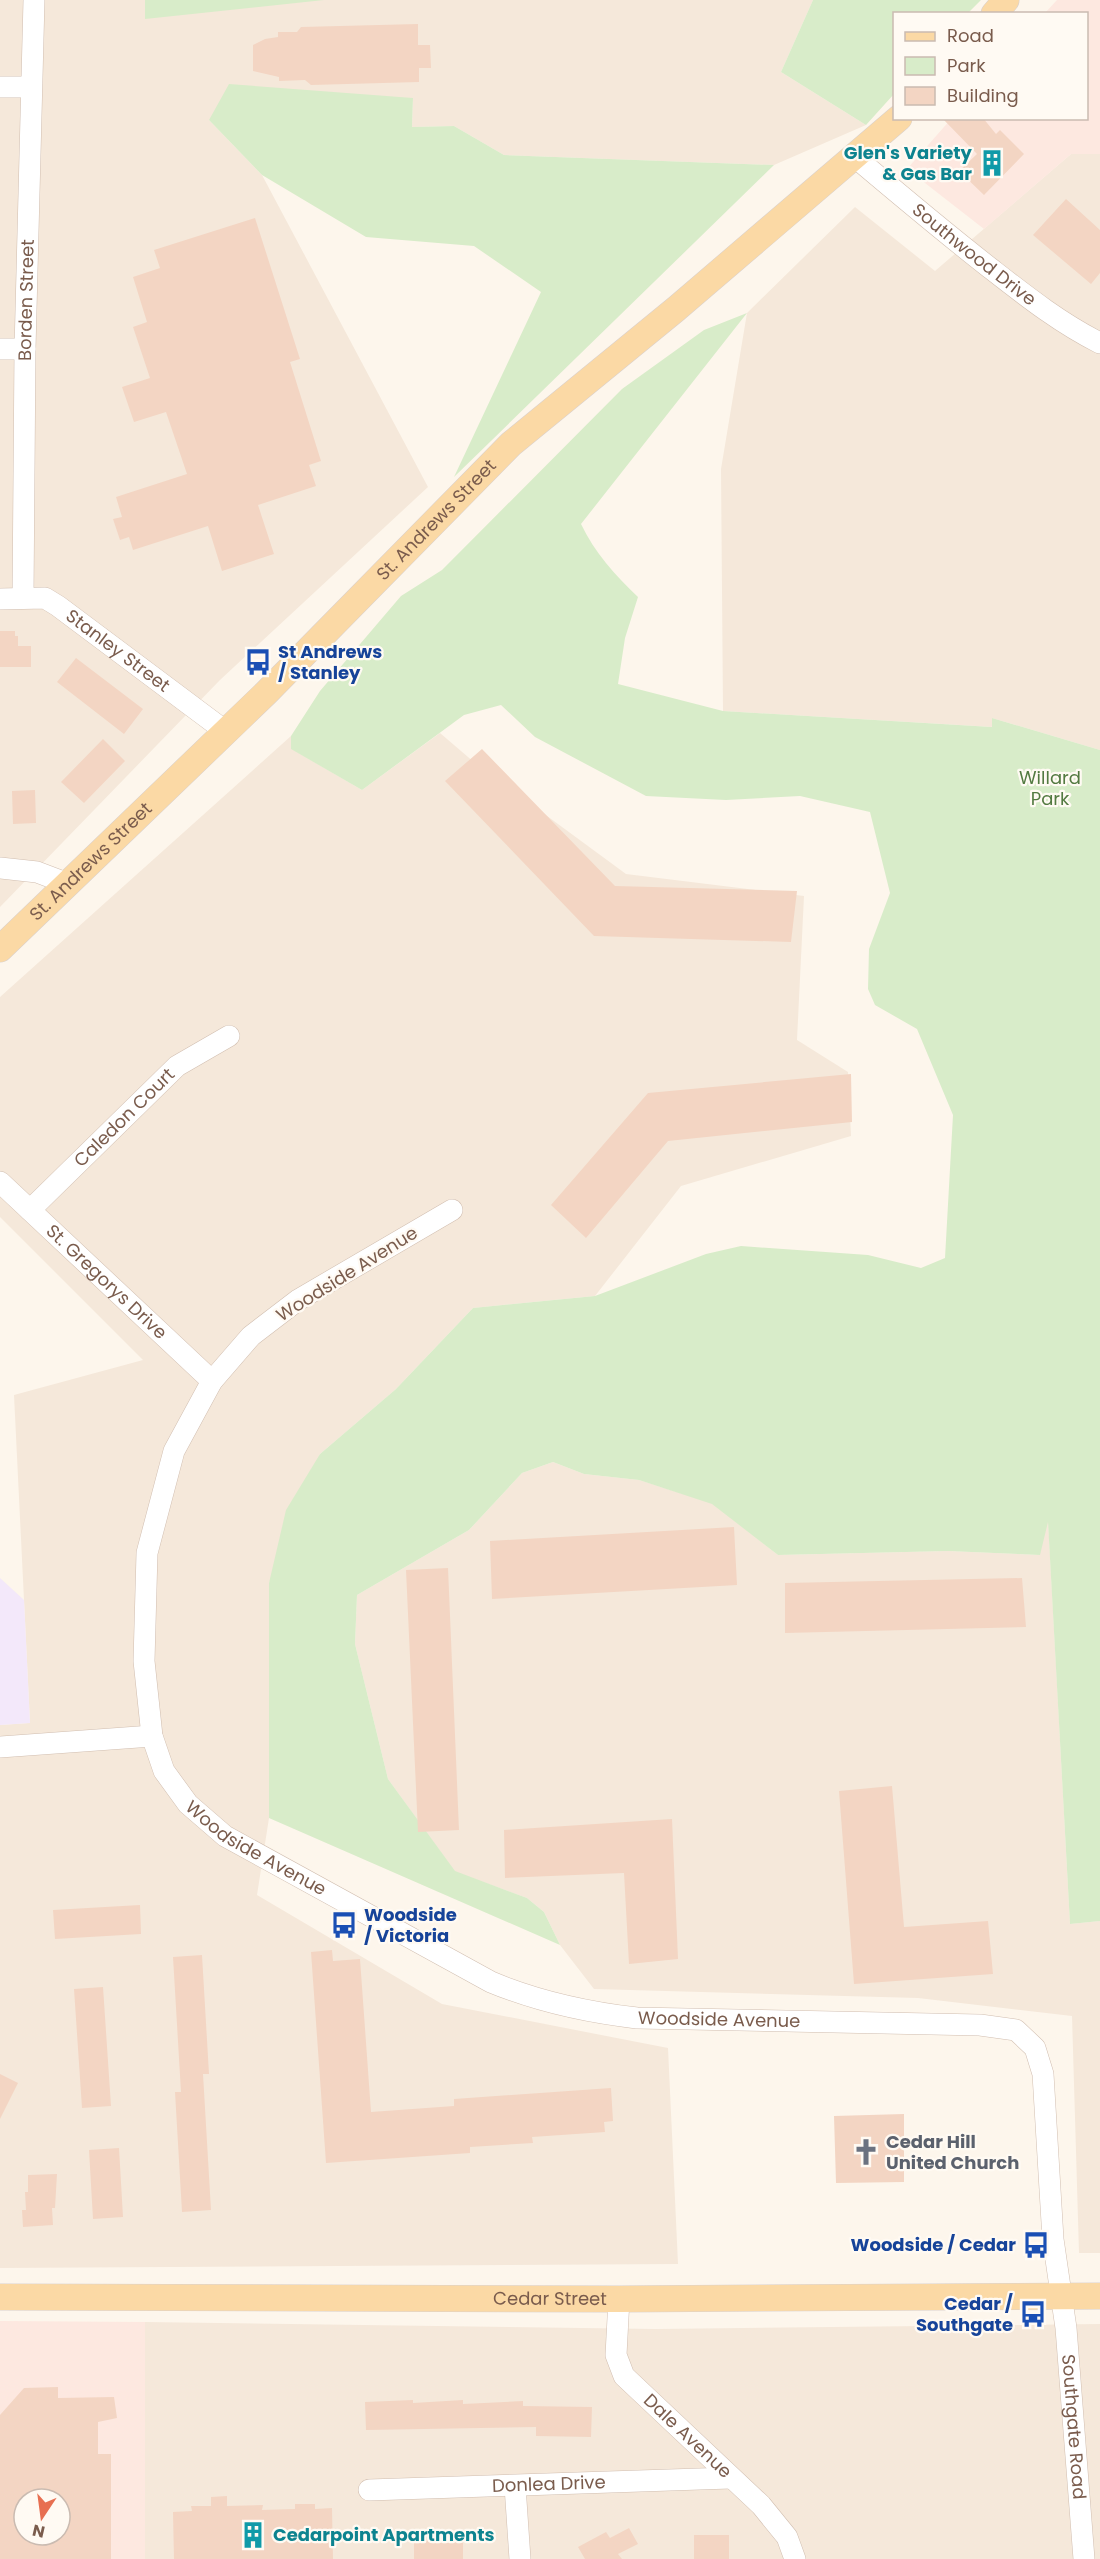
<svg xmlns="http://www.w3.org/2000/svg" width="1100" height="2559" viewBox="0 0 1100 2559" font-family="Poppins,sans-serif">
<rect width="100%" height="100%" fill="#fdf6ec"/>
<path fill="#f5e8da" d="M0 0H813L781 72 866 125 774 165 504 155 454 126 412 127 413 98 209 120 262 175 428 487 220 680 0 907Z
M1071 154H1100V750L992 718 993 727 723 711 721 469 747 313 855 207 935 271Z
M440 733 475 763 626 874 804 896 797 1040 848 1072 851 1136 681 1186 595 1296 473 1308 396 1389 320 1454 269 1583V1818L257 1895 442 2004 668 2048 678 2264 0 2268V1725L30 1723 14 1395 143 1360 0 1217V997L291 736 292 749 362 790Z
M553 1462 584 1474 639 1480 712 1503 778 1555 948 1551 1039 1555 1048 1519 1070 1924 1100 1921V2253H1079L1072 2016 918 1998 594 1989 560 1945 544 1912 527 1898 455 1872 388 1779 355 1644 357 1595 469 1530 522 1473Z
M145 2322 656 2329 1100 2324V2559H145Z"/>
<path fill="#fde8e0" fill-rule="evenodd" d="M1057 0H1100V154H1071L984 229 907 169 951 119 1086 118V14L1045 13Z
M0 2321 145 2322V2559H0ZM24 2499H60V2535H24Z"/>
<path fill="#f3e8fa" d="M0 1578 24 1600 30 1723 0 1725Z"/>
<path fill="#d8ecc9" d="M145 0H324L145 19Z
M813 0H981L968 13 894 14V94L866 125 781 72Z
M229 84 413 98 412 127 454 126 504 155 774 165 454 477 541 292 474 246 366 237 262 175 209 120Z
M747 313 581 524C595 553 614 574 638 597L625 638 618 684 723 711 992 727V718L1100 750V1921L1070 1924 1048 1522 1040 1555 948 1551 778 1555 712 1504 639 1480 584 1474 553 1462 522 1473 469 1530 357 1595 355 1644 388 1779 455 1871 527 1898 544 1912 560 1945 269 1818V1583L286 1510 320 1454 396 1389 473 1308 595 1296 706 1254 741 1246 868 1255 921 1268 945 1258 953 1115 917 1029 875 1005 868 989 869 949 890 893 870 812 800 796 726 800 646 796 535 737 501 705 464 715 362 790 291 749V736L320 691 401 596 442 570 622 389 704 330Z"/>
<path fill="#f3d5c3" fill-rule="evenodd" d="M418 24V45H430L431 68H419V82L311 85 305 80 279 81V77L253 71V45L265 39 278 37V32H297L301 27Z
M942 118H983L996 134 1000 130 1024 154 984 195 959 171 977 154Z
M1066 199 1100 230V273L1091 284 1033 235Z
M255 218 300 359 290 362 321 461 309 465 316 486 258 505 274 554 222 571 208 526 133 550 129 537 120 540 113 519 122 517 116 497 187 474 166 412 134 422 122 387 150 378 133 327 147 322 133 277 160 268 154 250Z
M0 631H15V636H18V646H31V667H0Z
M76 658 143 709 124 734 57 682Z
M103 739 125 761 84 803 61 782Z
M482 749 615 886 797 891 791 942 594 936 445 781Z
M35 790 36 823 13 824 12 791Z
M851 1074 852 1122 668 1141 586 1238 551 1205 648 1093Z
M734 1527 737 1585 492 1599 490 1541Z
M448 1568 459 1830 418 1832 406 1570Z
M1022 1578 1026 1627 785 1633V1583Z
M892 1786 904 1927 988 1921 993 1974 854 1984 839 1791Z
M672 1819 678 1959 629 1964 624 1873 505 1878 504 1830Z
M140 1905 141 1934 55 1939 53 1910Z
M332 1950 333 1961 360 1959 371 2112 454 2106V2099L611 2088 613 2121 604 2122 605 2132 532 2137 533 2143 470 2147V2153L326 2163 311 1952Z
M202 1955 209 2074H203L211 2210 182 2212 175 2092H181L173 1957Z
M103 1987 111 2106 82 2108 74 1989Z
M0 2074 18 2083 0 2119Z
M904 2114V2182L836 2183 834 2116Z
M119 2148 123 2217 93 2219 89 2150Z
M57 2174 55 2208H52L53 2225 23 2227 22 2210H26L25 2192H28V2175Z
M58 2387V2398L114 2397 117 2418 98 2422V2454H111V2559H0V2415L24 2388ZM24 2499H60V2535H24Z
M413 2400V2403L463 2400V2404L523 2401V2406L592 2407 591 2437 536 2436V2427L366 2430 365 2402Z
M227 2496V2506L263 2505 262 2510 295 2509V2504H315V2509L332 2508 333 2559H174L173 2512 192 2511 191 2506H211V2497Z
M629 2528 638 2544 618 2554 622 2559H585L578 2547 606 2532 610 2538Z
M414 2532H463V2559H414Z
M694 2535H729V2559H694Z"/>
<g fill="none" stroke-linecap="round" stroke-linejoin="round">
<defs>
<g id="minor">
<path d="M0 87H31"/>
<path id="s1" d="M855 157C900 195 944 232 990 268 1026 296 1060 323 1100 343"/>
<path d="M0 349H25"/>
<path id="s2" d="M23 598 25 349 34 0"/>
<path id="s3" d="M0 599 45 598 58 606 225 731"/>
<path d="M0 868 37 872 66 883"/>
<path id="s4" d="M0 1182 212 1381"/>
<path id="s5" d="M30 1210 177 1066 229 1036"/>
<path id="s6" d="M452 1210 298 1300 251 1336 212 1381 174 1451 147 1553 144 1661 152 1736 164 1771 188 1804 225 1836 491 1982C539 2002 585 2012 637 2018L980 2025 1016 2030 1035 2048 1043 2074 1053 2239 1066 2328 1084 2559"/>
<path d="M0 1747 152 1736"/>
<path id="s7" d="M619 2299 616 2355 624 2376 761 2505 787 2537 795 2559"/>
<path d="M515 2486 520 2559"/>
<path id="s8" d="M369 2490 730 2478"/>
</g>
<g id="major">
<path d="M994 14 1006 0"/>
<path id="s9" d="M0 949 266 693 511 444 676 309 899 118"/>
<path id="s10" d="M0 2297 619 2299 1100 2296"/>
</g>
</defs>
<use href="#minor" stroke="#d1beb0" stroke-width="22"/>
<use href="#major" stroke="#dad1cd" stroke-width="27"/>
<use href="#minor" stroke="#fff" stroke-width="21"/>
<use href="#major" stroke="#fbd9a5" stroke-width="26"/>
</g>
<defs>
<symbol id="building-bare" viewBox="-9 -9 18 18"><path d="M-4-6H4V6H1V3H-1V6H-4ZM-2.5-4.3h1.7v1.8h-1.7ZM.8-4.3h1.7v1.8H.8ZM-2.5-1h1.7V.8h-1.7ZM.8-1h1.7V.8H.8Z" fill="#0f9aa8" stroke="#fffaf3" stroke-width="2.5" paint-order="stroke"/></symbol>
<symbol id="bus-bare" viewBox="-9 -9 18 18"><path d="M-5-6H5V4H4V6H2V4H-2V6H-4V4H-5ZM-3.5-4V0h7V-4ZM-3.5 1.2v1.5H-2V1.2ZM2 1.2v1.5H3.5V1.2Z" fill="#1a4fb4" stroke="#fffaf3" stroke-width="2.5" paint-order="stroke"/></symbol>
<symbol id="church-bare" viewBox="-9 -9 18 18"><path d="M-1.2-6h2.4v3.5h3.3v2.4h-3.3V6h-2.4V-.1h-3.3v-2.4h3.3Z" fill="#6b7280" stroke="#fffaf3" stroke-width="2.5" paint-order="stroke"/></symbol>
</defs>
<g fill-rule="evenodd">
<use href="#building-bare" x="973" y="144" width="38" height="38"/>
<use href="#bus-bare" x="239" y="643" width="38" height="38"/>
<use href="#bus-bare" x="325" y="1906" width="38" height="38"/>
<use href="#church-bare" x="847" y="2133" width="38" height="38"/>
<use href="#bus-bare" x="1017" y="2226" width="38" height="38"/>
<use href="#bus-bare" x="1014" y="2295" width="38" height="38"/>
<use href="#building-bare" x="234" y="2516" width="38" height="38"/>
</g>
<g text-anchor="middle" stroke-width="4.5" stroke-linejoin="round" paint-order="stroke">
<g font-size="18" font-weight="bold" fill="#0d838f" stroke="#fffaf3" text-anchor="end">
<text x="972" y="159">Glen's Variety<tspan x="972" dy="21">&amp; Gas Bar</tspan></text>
<text x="273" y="2541" text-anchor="start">Cedarpoint Apartments</text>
</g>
<g font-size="18" fill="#7a5c4d" stroke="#fffaf3">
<text dy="6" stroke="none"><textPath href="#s1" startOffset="154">Southwood Drive</textPath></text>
<text dy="6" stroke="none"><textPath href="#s2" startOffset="298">Borden Street</textPath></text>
<text dy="6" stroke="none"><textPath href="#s9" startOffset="612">St. Andrews Street</textPath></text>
<text dy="6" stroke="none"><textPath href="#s3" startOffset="135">Stanley Street</textPath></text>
<text dy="6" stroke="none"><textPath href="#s9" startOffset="126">St. Andrews Street</textPath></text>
<text dy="6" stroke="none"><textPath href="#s5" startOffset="132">Caledon Court</textPath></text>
<text transform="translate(347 1274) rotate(-32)" y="6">Woodside Avenue</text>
<text dy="6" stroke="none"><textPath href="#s4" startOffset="146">St. Gregorys Drive</textPath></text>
<text dy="6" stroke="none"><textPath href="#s6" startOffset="825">Woodside Avenue</textPath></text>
<text dy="6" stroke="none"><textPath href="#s6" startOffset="1329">Woodside Avenue</textPath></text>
<text dy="6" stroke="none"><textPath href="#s10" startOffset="550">Cedar Street</textPath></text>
<text dy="6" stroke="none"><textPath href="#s6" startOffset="2034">Southgate Road</textPath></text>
<text dy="6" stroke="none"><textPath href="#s7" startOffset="166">Dale Avenue</textPath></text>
<text dy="6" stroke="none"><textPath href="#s8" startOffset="180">Donlea Drive</textPath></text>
</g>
<g font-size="18" font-weight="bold" fill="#164399" stroke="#fffaf3" text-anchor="start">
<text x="278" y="658">St Andrews<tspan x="278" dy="21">/ Stanley</tspan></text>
<text x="364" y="1921">Woodside<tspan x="364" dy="21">/ Victoria</tspan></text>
<text x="1016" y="2251" text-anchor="end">Woodside / Cedar</text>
<text x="1013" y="2310" text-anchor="end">Cedar /<tspan x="1013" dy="21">Southgate</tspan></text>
</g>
<g font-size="18" fill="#537a41" stroke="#fffaf3">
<text x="1050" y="784">Willard<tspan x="1050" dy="21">Park</tspan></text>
</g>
<g font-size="18" font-weight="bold" fill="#5b616d" stroke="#fffaf3" text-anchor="start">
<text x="886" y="2148">Cedar Hill<tspan x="886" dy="21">United Church</tspan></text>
</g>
</g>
<rect x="893" y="12" width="195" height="108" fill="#fffaf3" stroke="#cabbb1" stroke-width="1.5"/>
<rect x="905" y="32" width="30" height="9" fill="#fbd9a5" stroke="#cabbb1" stroke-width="1.5"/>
<text x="947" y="42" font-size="18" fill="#7a5c4d">Road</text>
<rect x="905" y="57" width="30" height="18" fill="#d8ecc9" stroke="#cabbb1" stroke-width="1.5"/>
<text x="947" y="72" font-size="18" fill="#7a5c4d">Park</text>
<rect x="905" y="87" width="30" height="18" fill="#f3d5c3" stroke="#cabbb1" stroke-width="1.5"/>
<text x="947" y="102" font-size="18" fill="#7a5c4d">Building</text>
<g transform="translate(42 2517) rotate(193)"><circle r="28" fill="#fffaf3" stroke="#cabbb1" stroke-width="1.5"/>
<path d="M0-4.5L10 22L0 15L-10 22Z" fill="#e76f51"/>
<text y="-9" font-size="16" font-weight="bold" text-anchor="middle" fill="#7a5c4d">N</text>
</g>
</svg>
